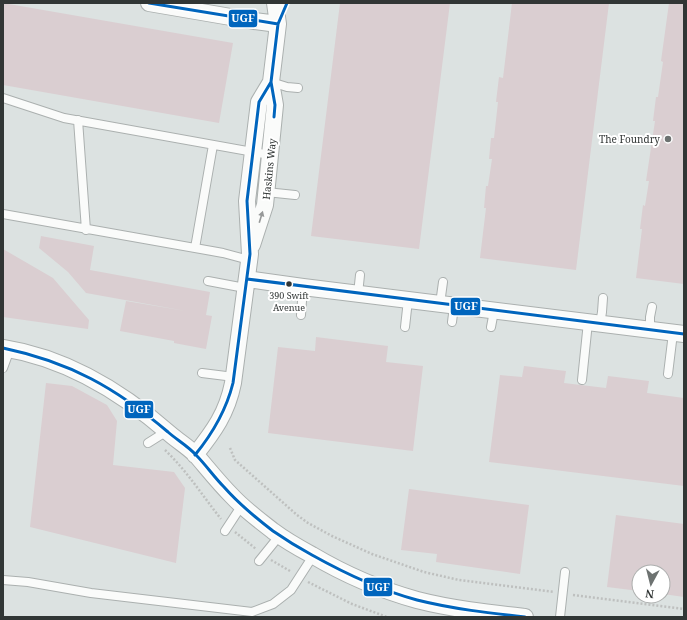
<svg xmlns="http://www.w3.org/2000/svg" width="687" height="620" viewBox="0 0 687 620" font-family="'Noto Serif',serif">
<rect width="100%" height="100%" fill="#dce2e1"/>
<path fill="#daced1" d="M3 3 233 43 219 123 3 85Z
M340 3H450L419 249 311 236Z
M512 3H609L576 270 480 258 486 208H484L486 186H488L492 159H489L491 138H494L498 102H496L499 77 503 78Z
M669 3H684V284L636 278 642 229H640L643 205 645 206 649 181H646L655 121H653L656 97H658L663 62 661 61Z
M41 236 94 246 90 270 210 292 206 315 212 316 206 349 174 343V341L120 331 126 301 186 311 86 293 68 272 39 248Z
M3 249 53 278 89 320 88 329 3 317Z
M316 337 388 346 386 362 423 366 413 451 268 433 278 347 315 351Z
M524 366 566 371 564 383 606 388 608 376 649 381 647 393 684 398V486L489 462 500 375 522 377Z
M46 383 72 386 107 405 117 421 113 465 174 472 185 488 176 563 30 527Z
M409 489 529 505 520 574 436 562 437 554 401 550Z
M616 515 684 524V597L663 594V572H639V591L607 587Z"/>
<g fill="none" stroke-linecap="round" stroke-linejoin="round">
<defs>
<path id="service" d="M271 82 287 87 298 88
M3 98 64 118 270 155
M78 120 86 230
M266 192 295 195
M3 214 223 253 249 260
M195 248 213 145
M208 281 245 288
M358 294 360 275
M440 304 443 282
M301 315 303 287
M452 322 454 306
M600 324 602 312 603 298
M405 327 408 300
M491 327 494 311
M650 330V317L652 307
M3 368 10 349
M202 373 234 377
M668 374 673 333
M582 380 588 322
M148 443 167 431
M225 531 242 505
M259 561 280 535
M3 580 28 582 91 593 252 612 273 604 291 590 313 556
M560 617 565 572"/>
<path id="minor" d="M149 3 254 21 278 24
M252 245 265 205 275 105 271 82 278 24 275 3
M247 279 303 287 684 334
M3 348C67 358 122 392 170 434 178 441 188 447 196 455 208 469 219 483 232 496 244 509 259 520 273 531 285 540 299 548 312 555 344 574 381 590 417 600 452 609 489 613 525 617
M195 455C214 431 227 413 233 383L250 254 247 201 259 102 271 82"/>
</defs>
<use href="#service" stroke="#abb0af" stroke-width="10"/>
<use href="#minor" stroke="#abb0af" stroke-width="18"/>
<path stroke="#bec0bf" stroke-width="2.5" stroke-dasharray="2 2" stroke-linecap="butt" d="M230 448 235 460 297 515 308 523 332 536 372 554 424 572 459 580 554 592
M165 450C187 471 202 495 221 519
M235 532 256 549
M271 560 290 571
M308 582 352 604 387 617
M573 595 684 609"/>
<use href="#service" stroke="#fafbfa" stroke-width="8"/>
<use href="#minor" stroke="#fafbfa" stroke-width="16"/>
<defs>
<path id="bus-1" d="M149 3 278 24
M274 117 275 105 271 82 278 24 287 3
M247 279 684 334
M3 348C70 362 116 388 168 432 177 440 188 446 196 455 206 465 214 477 224 487 239 504 256 518 273 531 286 540 299 548 312 555 346 574 380 590 417 600 453 609 489 613 525 617
M195 455C213 433 226 411 233 383L250 254 247 201 259 102 271 82"/>
</defs>
<use href="#bus-1" stroke="#fff" stroke-width="6"/>
<use href="#bus-1" stroke="#0065bd" stroke-width="3"/>
</g>
<defs><path id="oneway-solid" d="M-6-.8H1V-3.2L6.5 0L1 3.2V.8H-6Z"/></defs>
<use fill="#969898" href="#oneway-solid" transform="translate(261 217) rotate(-73)"/>
<circle fill="#6d7271" stroke="#fff" stroke-width="1.5" cx="668" cy="139" r="4"/>
<circle fill="#313635" stroke="#fff" stroke-width="1.5" cx="289" cy="284" r="3.5"/>
<g text-anchor="middle" stroke-width="4" stroke-linejoin="round" paint-order="stroke">
<g font-size="9" fill="#313635" stroke="#fff">
<text x="289" y="299">390 Swift<tspan x="289" dy="12">Avenue</tspan></text>
</g>
<g font-size="10" fill="#313635" stroke="#fff" text-anchor="end">
<text x="660" y="143">The Foundry</text>
</g>
<g font-size="10" fill="#313635" stroke="#fff">
<text transform="translate(269 169) rotate(-84)" y="4">Haskins Way</text>
</g>
</g>
<g stroke="#fff" stroke-width="1.5">
<rect x="228" y="9" width="30" height="19" rx="4" fill="#0065bd"/>
<rect x="450" y="297" width="31" height="19" rx="4" fill="#0065bd"/>
<rect x="124" y="400" width="30" height="19" rx="4" fill="#0065bd"/>
<rect x="363" y="577" width="30" height="20" rx="4" fill="#0065bd"/>
</g>
<g font-size="11" text-anchor="middle" font-weight="bold" fill="#fff">
<text x="243" y="22">UGF</text>
<text x="466" y="310">UGF</text>
<text x="139" y="413">UGF</text>
<text x="378" y="591">UGF</text>
</g>
<rect width="687" height="620" fill="none" stroke="#313635" stroke-width="8"/>
<g transform="translate(651 584) rotate(187)"><circle r="19" fill="#ffffff" stroke="#adafae"/>
<path d="M0-3L7 15L0 10L-7 15Z" fill="#6d7271"/>
<text y="-6" font-size="11" font-weight="bold" text-anchor="middle" fill="#313635">N</text>
</g>
</svg>
